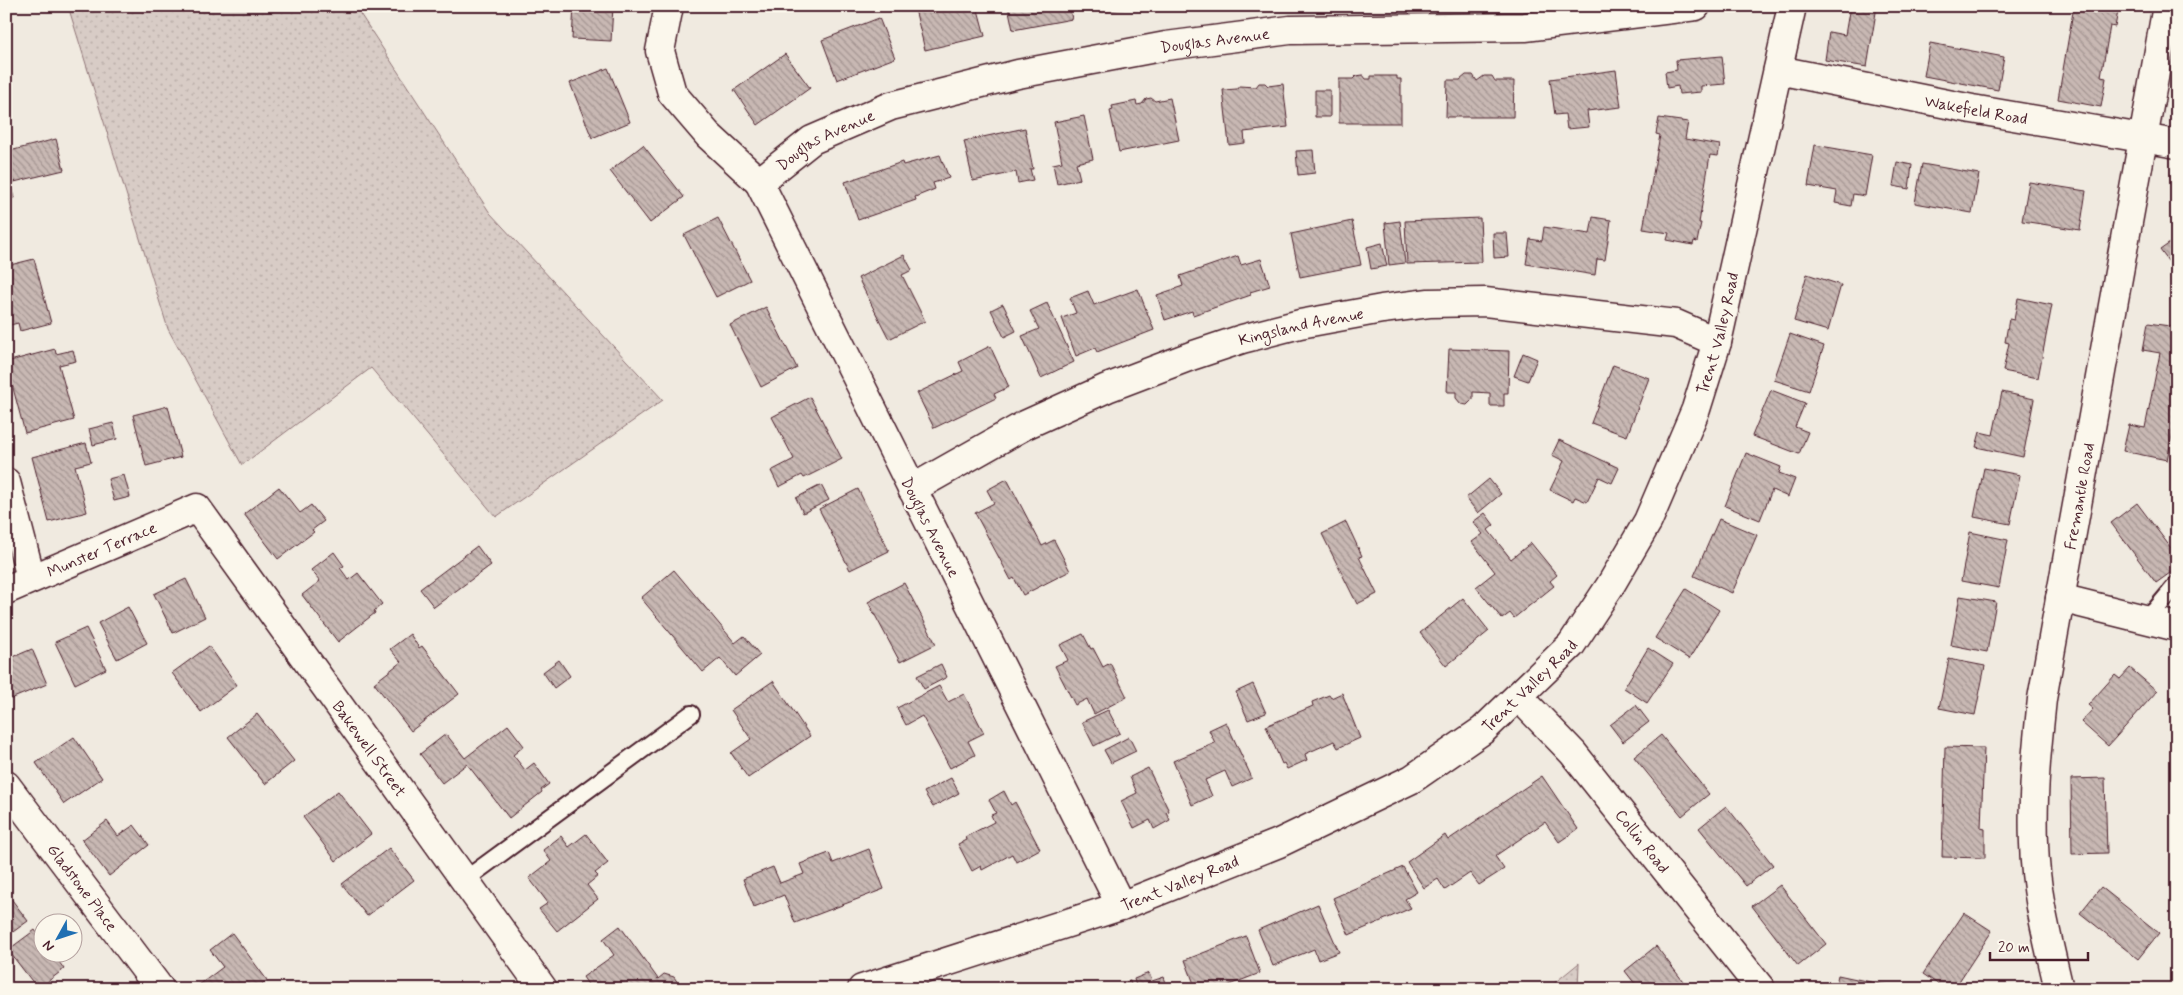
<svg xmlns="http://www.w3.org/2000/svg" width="2183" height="995" viewBox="0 0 2183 995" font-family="Mynerve,sans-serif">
<defs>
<pattern id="park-dots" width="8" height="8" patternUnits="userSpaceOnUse" patternTransform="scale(1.25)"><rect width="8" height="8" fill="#d8ccc6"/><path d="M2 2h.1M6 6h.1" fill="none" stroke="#bbafaa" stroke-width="1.8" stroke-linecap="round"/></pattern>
<pattern id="building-back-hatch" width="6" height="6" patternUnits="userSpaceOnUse" patternTransform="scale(1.25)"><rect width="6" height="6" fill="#c8b8b3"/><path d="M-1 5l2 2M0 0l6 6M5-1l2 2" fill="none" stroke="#a49592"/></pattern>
</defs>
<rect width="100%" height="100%" fill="#f0eae0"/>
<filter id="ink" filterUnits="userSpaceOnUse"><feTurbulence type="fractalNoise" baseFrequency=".02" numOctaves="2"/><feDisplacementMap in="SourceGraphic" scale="10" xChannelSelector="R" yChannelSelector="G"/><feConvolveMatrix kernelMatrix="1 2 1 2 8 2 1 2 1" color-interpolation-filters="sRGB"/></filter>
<g filter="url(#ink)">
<path fill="url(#park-dots)" stroke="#917678" d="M68 6H355L490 213 663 400 496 517 371 368 242 465 168 329Z
M1579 963 1578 989H1547Z"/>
<path fill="url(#building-back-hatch)" stroke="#4a1f2b" d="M574 6H613L611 41 572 39Z
M925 6H977L985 36 925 50 915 9Z
M1008 6H1069L1072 19 1013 30Z
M1085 6H1141L1102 12 1101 8 1086 10Z
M1850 6H1877L1867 67 1825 60 1829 32 1845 35Z
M2074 6H2119L2115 27 2110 26 2101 77 2106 78 2101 107 2058 99Z
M879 18 895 58 837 80 822 40Z
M1930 43 2004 57 1998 90 1924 76Z
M785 54 810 88 758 125 734 90Z
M1722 56 1725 84 1701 86V92L1679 94 1678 86 1667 88 1665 72 1677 70 1676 60Z
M608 68 630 122 592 138 570 83Z
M1616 70 1621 107 1587 111 1589 127 1567 129 1565 114 1555 115 1550 79Z
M1363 75 1366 79H1371V76H1397V79H1401V123H1339V79H1353L1356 76Z
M1466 75H1473L1477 81 1484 76H1492L1495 81H1514L1513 117H1446L1447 80H1460Z
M1259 83H1265L1268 86 1283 84 1288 127 1244 132 1245 143 1229 145 1223 90 1237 89 1239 86 1256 87Z
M1315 90H1330V117H1315Z
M1151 98 1155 101 1170 98 1179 140 1119 152 1110 111 1113 110 1112 106 1136 101 1137 105 1142 104 1146 99Z
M1084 116 1093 159 1076 163 1080 179 1057 184 1053 164 1062 162 1054 122Z
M1659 118 1688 122 1685 139 1720 145 1718 156 1710 155 1699 223H1701L1697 242 1694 241 1693 245 1667 240 1669 233 1643 229 1660 135 1656 134Z
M1025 128 1033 169H1030L1033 180 1018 183 1016 172 973 181 964 141Z
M56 139 64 170 10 183 14 198 6 200V152Z
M643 145 684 197 650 223 610 171Z
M1815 145 1872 155 1865 196 1853 194 1851 206 1835 203 1837 191 1808 186Z
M1313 150 1315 173 1298 175 1296 151Z
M940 155 949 178 933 183 935 189 915 197 916 200 858 220 845 182 902 162 903 165Z
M1897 162 1912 165 1909 189 1893 186Z
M1922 164 1979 174 1972 213 1915 203Z
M2029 182 2086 191 2080 230 2022 221Z
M1593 217 1611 220 1605 260 1597 259 1595 275 1526 264 1530 239 1542 241 1544 227 1590 234Z
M718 218 750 280 716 297 684 235Z
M1480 218 1482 262 1407 264 1405 221Z
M1352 221 1361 265 1300 277 1291 234Z
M1400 221 1405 263 1389 265 1385 223Z
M1493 233H1507L1509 257 1494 258Z
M2177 238V273L2160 250Z
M1382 243 1387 266 1371 269 1367 247Z
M904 255 912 270 902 275 925 321 889 339 858 278Z
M1238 256 1241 265 1261 259 1270 286 1250 292 1251 295 1193 315 1192 311 1165 320 1157 295 1183 286 1180 276Z
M34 259 51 323 20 331 18 323 6 326V266Z
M1807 274 1841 285 1828 331 1794 321Z
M1138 289 1154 330 1097 352 1095 348 1076 356 1062 318 1076 313 1070 298 1088 291 1094 305Z
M2018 298 2052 305 2038 378 2003 371 2009 343 2005 342 2009 319 2014 320Z
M1047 303 1074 362 1041 378 1022 336 1039 329 1030 311Z
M1003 304 1016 331 1004 337 991 310Z
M766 307 797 368 761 387 730 325Z
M2148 323 2177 327V411L2167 460 2123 451 2129 425 2145 428 2160 353 2143 350Z
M1790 334 1824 346 1809 391 1774 380Z
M990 346 1009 387 994 394 996 398 934 428 917 393 963 371 959 362Z
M55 349 56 354 73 350 76 361 59 365 74 420 25 433 6 362Z
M1449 349 1509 351 1508 393H1504V406H1490V393L1473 392V399L1467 405 1461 404 1456 398V392H1447Z
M1523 353 1537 359 1528 381 1514 376Z
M1613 365 1649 378 1627 436 1591 423Z
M1771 390 1805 403 1795 427 1808 432 1799 454 1752 436Z
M2002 392 2034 399 2023 457 1976 447 1980 432 1993 435Z
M810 397 842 459 804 478 802 475 779 487 771 471 794 459 772 417Z
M168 406 181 457 146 466 133 415Z
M113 423 117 439 93 445 89 429Z
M1559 440 1619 468 1612 483 1599 477 1587 502 1575 497 1573 501 1550 490 1564 461 1552 455Z
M86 443 91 462 75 466 87 512 49 522 32 457Z
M1746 453 1781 467 1779 473 1795 479 1788 497 1772 490 1760 520 1725 506Z
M1984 468 2020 475 2010 524 1974 517Z
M124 475 130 497 114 501 108 479Z
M1007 479 1042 546 1054 540 1070 571 1023 595 1014 578 1011 580 975 513 994 503 987 490Z
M1489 479 1501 494 1478 513 1466 498Z
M821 485 829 500 803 513 796 498Z
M279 487 300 513 311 505 324 521 312 530 314 532 278 559 244 514Z
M858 489 889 551 850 570 819 509Z
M2137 503 2177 556V568L2156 583 2111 523Z
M1485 513 1494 525 1488 530 1511 559 1531 543 1557 575 1550 581 1554 586 1514 618 1510 613 1502 619 1476 587 1495 572 1472 542 1483 534 1473 522Z
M1719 519 1757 535 1732 593 1694 576Z
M1346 522 1362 556 1359 557 1377 594 1357 604 1322 534Z
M1970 532 2008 540 1999 588 1961 581Z
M477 546 491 565 434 607 420 589Z
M334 552 344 566 340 568 349 580 358 573 382 604 374 611 375 613 338 642 302 595 320 581 311 570Z
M674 570 735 643 744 636 760 655 735 676 720 658 703 672 641 598Z
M186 579 205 617 173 633 154 594Z
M904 583 936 644 900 662 868 602Z
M1686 589 1719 610 1689 659 1655 638Z
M1960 596 1996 602 1987 652 1951 645Z
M1463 598 1489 631 1446 666 1420 633Z
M128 607 147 643 117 659 98 623Z
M86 628 106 669 75 684 55 642Z
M410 634 419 648 422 646 459 694 411 731 374 683 401 662 390 649Z
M1083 634 1091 649 1093 648 1103 667 1110 663 1127 697 1094 714 1087 699 1075 705 1055 666 1068 660 1060 645Z
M209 646 237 685 201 712 172 673Z
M1648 648 1673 664 1647 703 1624 688Z
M32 649 47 684 6 701V660Z
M1949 659 1985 666 1975 715 1939 708Z
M559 660 570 676 554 688 543 672Z
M941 664 947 677 924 689 917 676Z
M2130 668 2157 691 2108 746 2081 722 2093 709 2088 705 2115 675 2120 679Z
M773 681 810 736 748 778 731 753 751 739 731 710Z
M1253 684 1266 713 1248 720 1236 692Z
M939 686 948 702 964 694 984 733 968 741 975 755 950 768 922 716 906 725 897 708Z
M1342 693 1360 738 1338 748 1334 741 1305 754 1307 760 1287 769 1284 763 1282 764 1266 726 1313 706 1312 702 1329 695 1331 698Z
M1636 705 1649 722 1623 742 1610 725Z
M1108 710 1120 733 1094 746 1082 722Z
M257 714 294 761 265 784 228 737Z
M1226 722 1252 778 1232 787 1225 771 1205 780 1212 796 1192 805 1173 761 1215 743 1209 730Z
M508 725 524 746 513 755 525 770 534 763 549 784 541 790 542 792 509 818 467 764 442 783 420 754 446 734 465 758Z
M1661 735 1709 794 1682 816 1634 757Z
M74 737 102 778 64 804 36 763Z
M1129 737 1136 751 1111 763 1104 750Z
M1945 747 1984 748 1981 828 1985 829V858L1942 857Z
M1148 768 1169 811 1166 812 1170 820 1154 829 1150 820 1134 828 1121 801 1137 793 1130 777Z
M1542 776 1578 829 1559 842 1545 822 1495 856 1504 869 1479 885 1470 873 1445 890 1438 879 1424 888 1407 862 1445 835 1448 840Z
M951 778 959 793 933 807 924 792Z
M2105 778 2107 853 2072 854 2071 779Z
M338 791 371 834 336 861 303 817Z
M1004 791 1011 805 1015 802 1040 849 1016 862 1012 854 982 870 981 866 972 871 958 844 966 840 965 837 994 822 991 815 996 813 989 800Z
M1726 806 1773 865 1746 886 1699 828Z
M107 821 118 836 134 825 149 845 109 876 82 840Z
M586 834 608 863 595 873 598 876 587 885 598 899 557 931 539 909 548 903 529 878 551 861 543 850 561 836 569 847Z
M389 848 414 880 367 916 342 884Z
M869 849 884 889 795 923 784 895 754 907 743 879 773 867 780 883 804 874 800 864 829 853 833 863Z
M1403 867 1417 892 1405 899 1411 908 1349 935 1333 898Z
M1780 885 1826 944 1798 966 1752 906Z
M2101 887 2159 933 2138 959 2080 913Z
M6 892 28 921 6 937Z
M1318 904 1339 952 1318 960 1314 949 1273 966 1258 930Z
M1964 913 1992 931 1954 989H1945L1923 974Z
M620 926 658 979 664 974 674 977 680 986 679 989H591L583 977 614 955 603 939Z
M35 930 42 940V952H52L64 969 38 989 8 950Z
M232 933 267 980 256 989H239L237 986 233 989H202L199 985 223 967 210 950Z
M1246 936 1260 973 1219 989H1196L1185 960Z
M1656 946 1689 989H1639L1625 971Z
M1149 973 1152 981 1164 977 1168 989H1115L1114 987 1130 981 1132 988 1136 986 1134 979Z
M1838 975 1903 989H1835Z"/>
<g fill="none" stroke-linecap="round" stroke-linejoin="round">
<defs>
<path id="lane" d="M2147 620 2177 584
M466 879 691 714"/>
<g id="street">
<path d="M669 6 660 51 672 93 708 135 759 182"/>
<path id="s1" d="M1778 70 1972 109 2177 144"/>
<path d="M6 482 31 578"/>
<path id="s2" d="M912 489 1025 425 1107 388 1191 356 1242 339 1300 324 1382 309 1429 303 1485 302 1676 324 1717 342"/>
<path id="s3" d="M6 590 197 508 543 989"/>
<path d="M2060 598 2177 627"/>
<path id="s4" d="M1519 697 1573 753 1761 989"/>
<path id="s5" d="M6 785 160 989"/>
<path id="s6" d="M1121 906 759 182 812 140 891 106 1018 74 1166 46 1290 30 1525 27 1696 6"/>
<path id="s7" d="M2059 989C2048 941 2035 892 2034 843 2032 795 2037 747 2042 699L2167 6"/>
</g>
<g id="secondary">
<path id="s8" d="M862 989 1121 906 1279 843 1412 779 1483 730 1571 645 1610 586 1648 521 1696 409 1717 342 1792 6"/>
</g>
</defs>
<use href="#lane" stroke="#4a1f2b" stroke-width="20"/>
<use href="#street" stroke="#4a1f2b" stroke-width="31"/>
<use href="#secondary" stroke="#4a1f2b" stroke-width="31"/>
<use href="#lane" stroke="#fbf7ec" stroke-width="16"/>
<use href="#street" stroke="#fbf7ec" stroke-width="28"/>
<use href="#secondary" stroke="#fbf7ec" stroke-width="28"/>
</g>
</g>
<g text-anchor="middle" stroke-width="4.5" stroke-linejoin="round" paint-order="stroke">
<g font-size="16" fill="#4a1f2b" stroke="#fbf7ec">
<text dy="6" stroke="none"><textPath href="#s6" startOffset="1294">Douglas Avenue</textPath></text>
<text dy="6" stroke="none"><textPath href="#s1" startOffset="202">Wakefield Road</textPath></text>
<text dy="6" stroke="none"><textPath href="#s6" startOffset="889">Douglas Avenue</textPath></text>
<text dy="6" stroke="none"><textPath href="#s2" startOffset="424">Kingsland Avenue</textPath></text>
<text dy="6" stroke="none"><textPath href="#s8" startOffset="1145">Trent Valley Road</textPath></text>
<text dy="6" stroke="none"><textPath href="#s7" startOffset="499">Fremantle Road</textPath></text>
<text transform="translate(931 527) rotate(63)" y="6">Douglas Avenue</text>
<text dy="6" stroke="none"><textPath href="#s3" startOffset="104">Munster Terrace</textPath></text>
<text dy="6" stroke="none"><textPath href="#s8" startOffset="740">Trent Valley Road</textPath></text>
<text dy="6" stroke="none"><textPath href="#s3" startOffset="504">Bakewell Street</textPath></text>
<text dy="6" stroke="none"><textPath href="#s4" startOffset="190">Collin Road</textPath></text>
<text dy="6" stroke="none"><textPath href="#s8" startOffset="335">Trent Valley Road</textPath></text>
<text dy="6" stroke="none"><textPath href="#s5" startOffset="128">Gladstone Place</textPath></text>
</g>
</g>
<rect width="2183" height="995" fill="none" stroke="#fbf7ec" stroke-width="25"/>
<rect x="12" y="12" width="2158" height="970" fill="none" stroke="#4a1f2b" stroke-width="2" filter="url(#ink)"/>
<g transform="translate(58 938) rotate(230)"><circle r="24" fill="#fbf7ec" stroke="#b4a19f"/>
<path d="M0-4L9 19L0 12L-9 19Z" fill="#1f6fb2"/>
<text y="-8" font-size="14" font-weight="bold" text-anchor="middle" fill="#4a1f2b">N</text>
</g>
<path d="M1990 952v8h98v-8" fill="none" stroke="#4a1f2b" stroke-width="2.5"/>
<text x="1998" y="952" font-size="15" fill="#4a1f2b" stroke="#fbf7ec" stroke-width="4" paint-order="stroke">20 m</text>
</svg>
